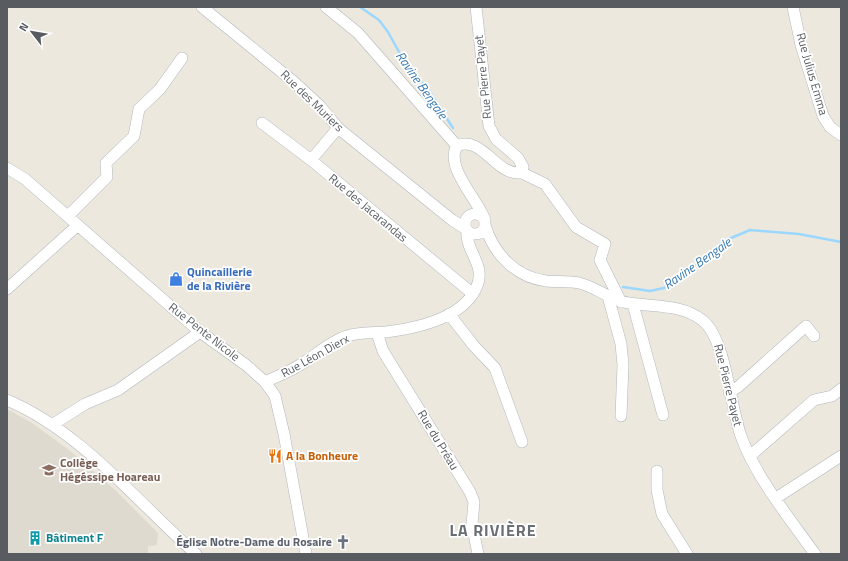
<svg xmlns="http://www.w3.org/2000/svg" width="848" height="561" viewBox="0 0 848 561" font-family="'Titillium Web',sans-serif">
<rect width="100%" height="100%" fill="#ece8de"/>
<path fill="#dedacf" d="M7 409 32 423 69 450 115 490 158 533 157 545 148 546V554H7Z"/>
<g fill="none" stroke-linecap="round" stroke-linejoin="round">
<path stroke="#9bd7ff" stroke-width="2.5" d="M360 7 379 20 388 32 409 70 427 88 453 128
M623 287 650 291 664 288 691 269 724 241 750 230 799 234 841 242"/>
<defs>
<path id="minor" d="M202 7 294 82 320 106 338 128 452 220 466 229
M326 7 358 33 457 146
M476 7 489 126 496 139 518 158 523 167 518 173C495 173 481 135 457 146 444 167 479 201 485 220
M793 7 801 45 823 116 830 127 841 135
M262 123 311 160 473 294
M311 160 338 128
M7 168 25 179 200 332 246 365 265 382 275 396 284 434 306 554
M520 172 545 184 576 227 605 244 600 260 621 302
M465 224a10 10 0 1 1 20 0a10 10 0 1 1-20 0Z
M68 216 107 177 106 163 134 136 139 109 160 89 182 58
M485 225C493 253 515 277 546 281 557 282 568 281 579 283 597 287 611 301 629 303 654 307 682 304 702 320 726 338 730 406 741 436 755 476 790 519 815 554
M7 289 78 225
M608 296 621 344 623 365 621 416
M633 304 663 415
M449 314 474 346 495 368 522 442
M377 333 383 351 470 492 474 502 472 524 478 554
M265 382C278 376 291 371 303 363 317 354 331 341 347 336 360 332 373 333 386 332 418 328 464 318 477 286 486 264 465 251 467 231
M729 392 738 387 806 326 814 336
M7 400C82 432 136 501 196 554
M52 425 85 404 118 390 200 332
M750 456 814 400 832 396 841 389
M657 471V490L662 514 687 554
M776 498 841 456"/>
</defs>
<use href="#minor" stroke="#b2b6bb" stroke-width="12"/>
<use href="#minor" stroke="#fff" stroke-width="11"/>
</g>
<defs>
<symbol id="shop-bare" viewBox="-9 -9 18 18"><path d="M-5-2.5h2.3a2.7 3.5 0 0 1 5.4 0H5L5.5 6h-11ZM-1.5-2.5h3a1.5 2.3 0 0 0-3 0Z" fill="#3f7fe0" stroke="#fff" stroke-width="2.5" paint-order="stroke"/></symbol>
<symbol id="restaurant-bare" viewBox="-9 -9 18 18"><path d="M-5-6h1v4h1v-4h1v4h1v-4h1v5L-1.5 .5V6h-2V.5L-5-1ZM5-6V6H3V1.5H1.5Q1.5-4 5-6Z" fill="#e8710a" stroke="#fff" stroke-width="2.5" paint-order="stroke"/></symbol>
<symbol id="school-bare" viewBox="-9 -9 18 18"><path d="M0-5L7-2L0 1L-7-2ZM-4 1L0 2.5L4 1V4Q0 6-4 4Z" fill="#8d6e63" stroke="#fff" stroke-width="2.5" paint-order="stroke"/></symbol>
<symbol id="building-bare" viewBox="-9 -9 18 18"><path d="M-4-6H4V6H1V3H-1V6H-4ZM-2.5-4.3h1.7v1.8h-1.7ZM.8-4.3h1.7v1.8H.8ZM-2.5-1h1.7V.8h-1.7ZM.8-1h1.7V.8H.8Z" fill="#0f9aa8" stroke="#fff" stroke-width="2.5" paint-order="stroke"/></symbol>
<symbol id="church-bare" viewBox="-9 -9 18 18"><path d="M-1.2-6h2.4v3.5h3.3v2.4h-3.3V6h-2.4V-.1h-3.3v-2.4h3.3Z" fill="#6b7280" stroke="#fff" stroke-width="2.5" paint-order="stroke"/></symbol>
</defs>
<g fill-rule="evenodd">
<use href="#shop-bare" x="166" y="269" width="20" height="20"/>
<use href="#restaurant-bare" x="265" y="446" width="20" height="20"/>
<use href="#school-bare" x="39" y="460" width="20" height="20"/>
<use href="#building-bare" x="25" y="528" width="20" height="20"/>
<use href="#church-bare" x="333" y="532" width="20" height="20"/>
</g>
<g text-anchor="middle" stroke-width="3.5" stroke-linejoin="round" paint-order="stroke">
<g font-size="12" fill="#585c61" stroke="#fff">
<text transform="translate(812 74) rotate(74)" y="4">Rue Julius Emma</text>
<text transform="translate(483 77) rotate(-96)" y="4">Rue Pierre Payet</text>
<text transform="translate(312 101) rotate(44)" y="4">Rue des Muriers</text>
<text transform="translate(368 208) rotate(40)" y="4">Rue des Jacarandas</text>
<text transform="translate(204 332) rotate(38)" y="4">Rue Pente Nicole</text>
<text transform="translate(315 356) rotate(-29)" y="4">Rue Léon Dierx</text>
<text transform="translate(728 385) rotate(76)" y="4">Rue Pierre Payet</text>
<text transform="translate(438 440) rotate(59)" y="4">Rue du Préau</text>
</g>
<g font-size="12" font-weight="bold" fill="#366cbe" stroke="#fff" text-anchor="start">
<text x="187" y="276">Quincaillerie<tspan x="187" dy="14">de la Rivière</tspan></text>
</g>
<g font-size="12" font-weight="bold" fill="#c56008" stroke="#fff" text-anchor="start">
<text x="286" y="460">A la Bonheure</text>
</g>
<g font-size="12" font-weight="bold" fill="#785e54" stroke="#fff" text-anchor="start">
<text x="60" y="467">Collège<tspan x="60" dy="14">Hégéssipe Hoareau</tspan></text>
</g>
<g font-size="12" font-weight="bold" fill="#0d838f" stroke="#fff" text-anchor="start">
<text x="46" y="542">Bâtiment F</text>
</g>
<g font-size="12" font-weight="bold" fill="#5b616d" stroke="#fff" text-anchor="end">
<text x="332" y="546">Église Notre-Dame du Rosaire</text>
</g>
<g font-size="13" font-style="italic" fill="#3678b4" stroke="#fff">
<text transform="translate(422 85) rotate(55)" y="5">Ravine Bengale</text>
<text transform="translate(697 263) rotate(-35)" y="5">Ravine Bengale</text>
</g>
<g font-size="16" font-weight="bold" letter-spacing="1" fill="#696e73" stroke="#fff">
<text x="493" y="536">LA RIVIÈRE</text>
</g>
</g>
<rect width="848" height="561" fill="none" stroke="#585c61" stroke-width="16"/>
<g transform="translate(32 32) rotate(301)" stroke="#ffffff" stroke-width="3" paint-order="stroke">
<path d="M0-3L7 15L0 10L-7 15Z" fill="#585c61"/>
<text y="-6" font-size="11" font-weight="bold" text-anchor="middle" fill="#585c61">N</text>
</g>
</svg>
